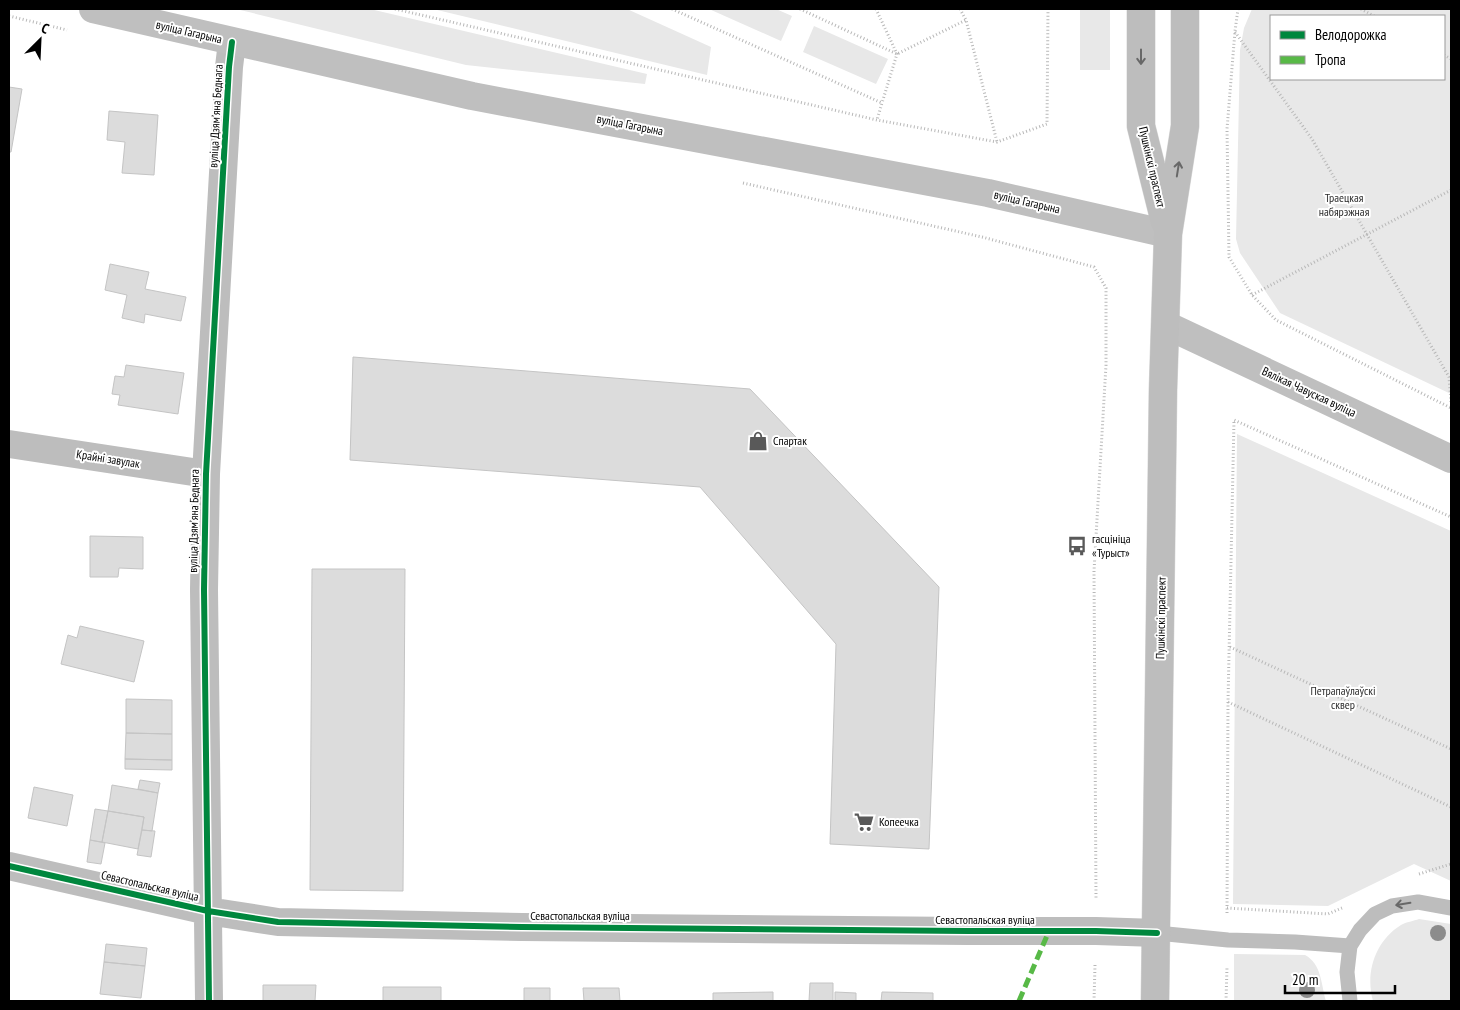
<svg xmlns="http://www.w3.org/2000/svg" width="1460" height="1010" viewBox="0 0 1460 1010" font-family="'PT Sans Narrow',sans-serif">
<rect width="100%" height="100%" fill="#fff"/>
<path fill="#e8e8e8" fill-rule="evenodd" d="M236 9H370L647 74 645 84 466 65Z
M433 9H627L711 47 707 75Z
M709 9H776L792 16 781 41Z
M1080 9H1110V70H1080Z
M1252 9H1451V394L1280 313 1240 253 1236 239 1240 50 1244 28ZM1271 16H1444V79H1271Z
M814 26 888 59 876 84 803 52Z
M1237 434 1451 531V881L1414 864 1328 906 1233 904Z
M1419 919 1451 924V1001H1373C1365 973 1375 941 1401 925 1406 922 1414 921 1419 919Z
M1234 954 1305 955C1322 964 1321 985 1326 1001H1234Z"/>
<path fill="#dcdcdc" stroke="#c4c4c4" d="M9 87 22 89 11 152H9Z
M109 111 158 115 154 175 122 173 125 142 107 140Z
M110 264 149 272 145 289 186 297 181 321 145 314 144 323 122 318 127 295 105 290Z
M353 357 750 389 939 587 929 849 830 844 836 644 700 487 350 460Z
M126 365 184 373 178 414 118 405 120 395 112 394 115 376 124 377Z
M90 536 143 537V569L119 568 118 577H90Z
M312 569H405L403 891 310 890Z
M80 626 144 641 134 682 61 664 68 635 77 638Z
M126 699 172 700V734L126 733Z
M126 733 172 734V760L125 759Z
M125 759 172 760V770L125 769Z
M140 780 160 783 158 793 138 789Z
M112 785 158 793 152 831 142 830 144 817 108 811Z
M34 787 73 795 67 826 28 818Z
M95 809 108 811 102 842 90 840Z
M108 811 144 817 138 849 102 842Z
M142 830 155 831 151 857 137 855Z
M90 840 105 843 101 864 87 862Z
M106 944 147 948 145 966 104 962Z
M104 962 145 966 141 998 100 994Z
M810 983H833V1001H809Z
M263 985H316L315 1001H263Z
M383 987H441V1001H383Z
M524 988H550V1001H524Z
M583 988H619L620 1001H584Z
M773 992V1001H713V993Z
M835 992 856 993V1001H835Z
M882 992 933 993V1001H881Z"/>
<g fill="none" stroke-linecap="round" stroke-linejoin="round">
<defs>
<path id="primary" d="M1141 9V126L1165 222
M1155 1001 1163 390 1168 234 1185 126V9"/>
</defs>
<use href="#primary" stroke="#dbdbdb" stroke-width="29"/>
<path stroke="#b8b8b8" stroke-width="3" stroke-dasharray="1 2.5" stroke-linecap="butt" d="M395 9 877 120 997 142 1047 124 1048 9
M672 9 882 103 877 120
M800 9 897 54 966 20
M876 9 897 54 882 103
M960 9 966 20 997 142
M1238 9 1235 31 1227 129 1229 257 1252 295 1276 320 1451 408
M1361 9 1374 16
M9 16 67 30
M1235 32 1312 139 1449 377 1451 402
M1444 55 1451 59
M743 183 982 237 1094 267 1106 288V365L1094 571 1096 898
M1252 295 1451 190
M1230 647 1451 749
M1228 702 1451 807
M1419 874 1451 864
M1227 908 1328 914 1342 908
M1227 913 1228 702 1234 420 1451 517
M1094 1001 1095 965
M1226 1001 1227 967"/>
<path stroke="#bdbdbd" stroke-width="15" d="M1157 933 1228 940 1295 942 1350 946
M1350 1001 1347 972 1350 946 1360 930 1375 914 1392 906 1418 902 1451 908"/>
<path stroke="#bdbdbd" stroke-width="28" d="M9 444 206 474
M9 866 208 911 278 922 522 927 968 931H1096L1157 933
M209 1001 204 590 206 474 229 67 232 42"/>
<path stroke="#bfbfbf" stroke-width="28" d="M93 9 472 96 988 193 1168 234
M1166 325 1451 459"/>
<use href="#primary" stroke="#bdbdbd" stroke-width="28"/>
<path stroke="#58b947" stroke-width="5" stroke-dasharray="10 5" stroke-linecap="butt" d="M1019 1001 1049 931"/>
<defs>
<path id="cycleway" d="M9 866 208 911 278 922 522 927 968 931H1096L1157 933
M209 1001 204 590 206 474 229 67 232 42"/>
</defs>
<use href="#cycleway" stroke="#fff" stroke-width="9"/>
<use href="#cycleway" stroke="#00873e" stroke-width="6"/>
</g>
<g fill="#8c8c8c">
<circle cx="1438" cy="933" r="8"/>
<circle cx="1307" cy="990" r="8"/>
</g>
<defs><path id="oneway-shaft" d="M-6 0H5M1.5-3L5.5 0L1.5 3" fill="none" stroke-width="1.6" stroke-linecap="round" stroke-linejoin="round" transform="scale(1.25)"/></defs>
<g stroke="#686868">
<use href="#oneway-shaft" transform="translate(1141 57) rotate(90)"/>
<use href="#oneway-shaft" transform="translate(1178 169) rotate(-81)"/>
<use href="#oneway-shaft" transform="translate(1403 904) rotate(171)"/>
</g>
<defs>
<symbol id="shop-bare" viewBox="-9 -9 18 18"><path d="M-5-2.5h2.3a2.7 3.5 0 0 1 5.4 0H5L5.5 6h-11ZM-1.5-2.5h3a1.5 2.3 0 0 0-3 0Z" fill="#595959" stroke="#fff" stroke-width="2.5" paint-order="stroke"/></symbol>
<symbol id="bus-bare" viewBox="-9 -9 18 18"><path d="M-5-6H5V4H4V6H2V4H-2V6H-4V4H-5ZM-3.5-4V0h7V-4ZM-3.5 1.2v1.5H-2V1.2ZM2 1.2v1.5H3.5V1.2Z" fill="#595959" stroke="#fff" stroke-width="2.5" paint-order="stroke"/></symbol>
<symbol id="supermarket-bare" viewBox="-9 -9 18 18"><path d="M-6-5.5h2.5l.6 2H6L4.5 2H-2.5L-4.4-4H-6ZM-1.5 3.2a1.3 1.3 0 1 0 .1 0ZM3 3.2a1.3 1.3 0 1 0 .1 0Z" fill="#595959" stroke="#fff" stroke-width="2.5" paint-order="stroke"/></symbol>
</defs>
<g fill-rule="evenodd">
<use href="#shop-bare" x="744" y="427" width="28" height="28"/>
<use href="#bus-bare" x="1063" y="532" width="28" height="28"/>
<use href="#supermarket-bare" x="850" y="808" width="28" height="28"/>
</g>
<g text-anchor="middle" stroke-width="4" stroke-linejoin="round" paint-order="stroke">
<g font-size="12" fill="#000" stroke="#fff">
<text transform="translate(189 32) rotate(13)" y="4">вуліца Гагарына</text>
<text transform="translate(216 116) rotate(-87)" y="4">вуліца Дзямʼяна Беднага</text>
<text transform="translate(630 125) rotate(11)" y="4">вуліца Гагарына</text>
<text transform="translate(1152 167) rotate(77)" y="4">Пушкінскі праспект</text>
<text transform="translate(1027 202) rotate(13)" y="4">вуліца Гагарына</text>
<text transform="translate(1309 392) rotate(25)" y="4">Вялікая Чавуская вуліца</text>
<text transform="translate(108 459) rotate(9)" y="4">Крайні завулак</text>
<text transform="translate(194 521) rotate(-89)" y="4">вуліца Дзямʼяна Беднага</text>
<text transform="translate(1161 618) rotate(-89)" y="4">Пушкінскі праспект</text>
<text transform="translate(150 886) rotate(13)" y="4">Севастопальская вуліца</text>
<text x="580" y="920">Севастопальская вуліца</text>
<text x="985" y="924">Севастопальская вуліца</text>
</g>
<g font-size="12" fill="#2d2d2d" stroke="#fff">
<text x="1344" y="202">Траецкая<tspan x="1344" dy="14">набярэжная</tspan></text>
<text x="1343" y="695">Петрапаўлаўскі<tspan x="1343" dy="14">сквер</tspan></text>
</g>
<g font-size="12" fill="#000" stroke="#fff" text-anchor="start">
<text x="773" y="445">Спартак</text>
<text x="1092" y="543">гасцініца<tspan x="1092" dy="14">«Турыст»</tspan></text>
<text x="879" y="826">Копеечка</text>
</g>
</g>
<rect width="1460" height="1010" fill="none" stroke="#000000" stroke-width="20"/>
<rect x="1270" y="15" width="175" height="65" fill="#ffffff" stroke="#999999"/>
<rect x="1280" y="31" width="25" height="8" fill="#00873e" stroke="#999999"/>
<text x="1315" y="40" font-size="15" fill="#000000">Велодорожка</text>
<rect x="1280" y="56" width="25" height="8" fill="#58b947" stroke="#999999"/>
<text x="1315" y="65" font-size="15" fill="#000000">Тропа</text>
<g transform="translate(40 40) rotate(24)" stroke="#ffffff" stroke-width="4" paint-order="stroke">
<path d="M0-4L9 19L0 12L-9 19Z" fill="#000000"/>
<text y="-8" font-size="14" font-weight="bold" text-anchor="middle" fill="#000000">С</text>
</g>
<path d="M1285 985v8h110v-8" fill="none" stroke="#000000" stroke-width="2.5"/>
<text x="1292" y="985" font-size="15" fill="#000000" stroke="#ffffff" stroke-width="4" paint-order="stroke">20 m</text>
</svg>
